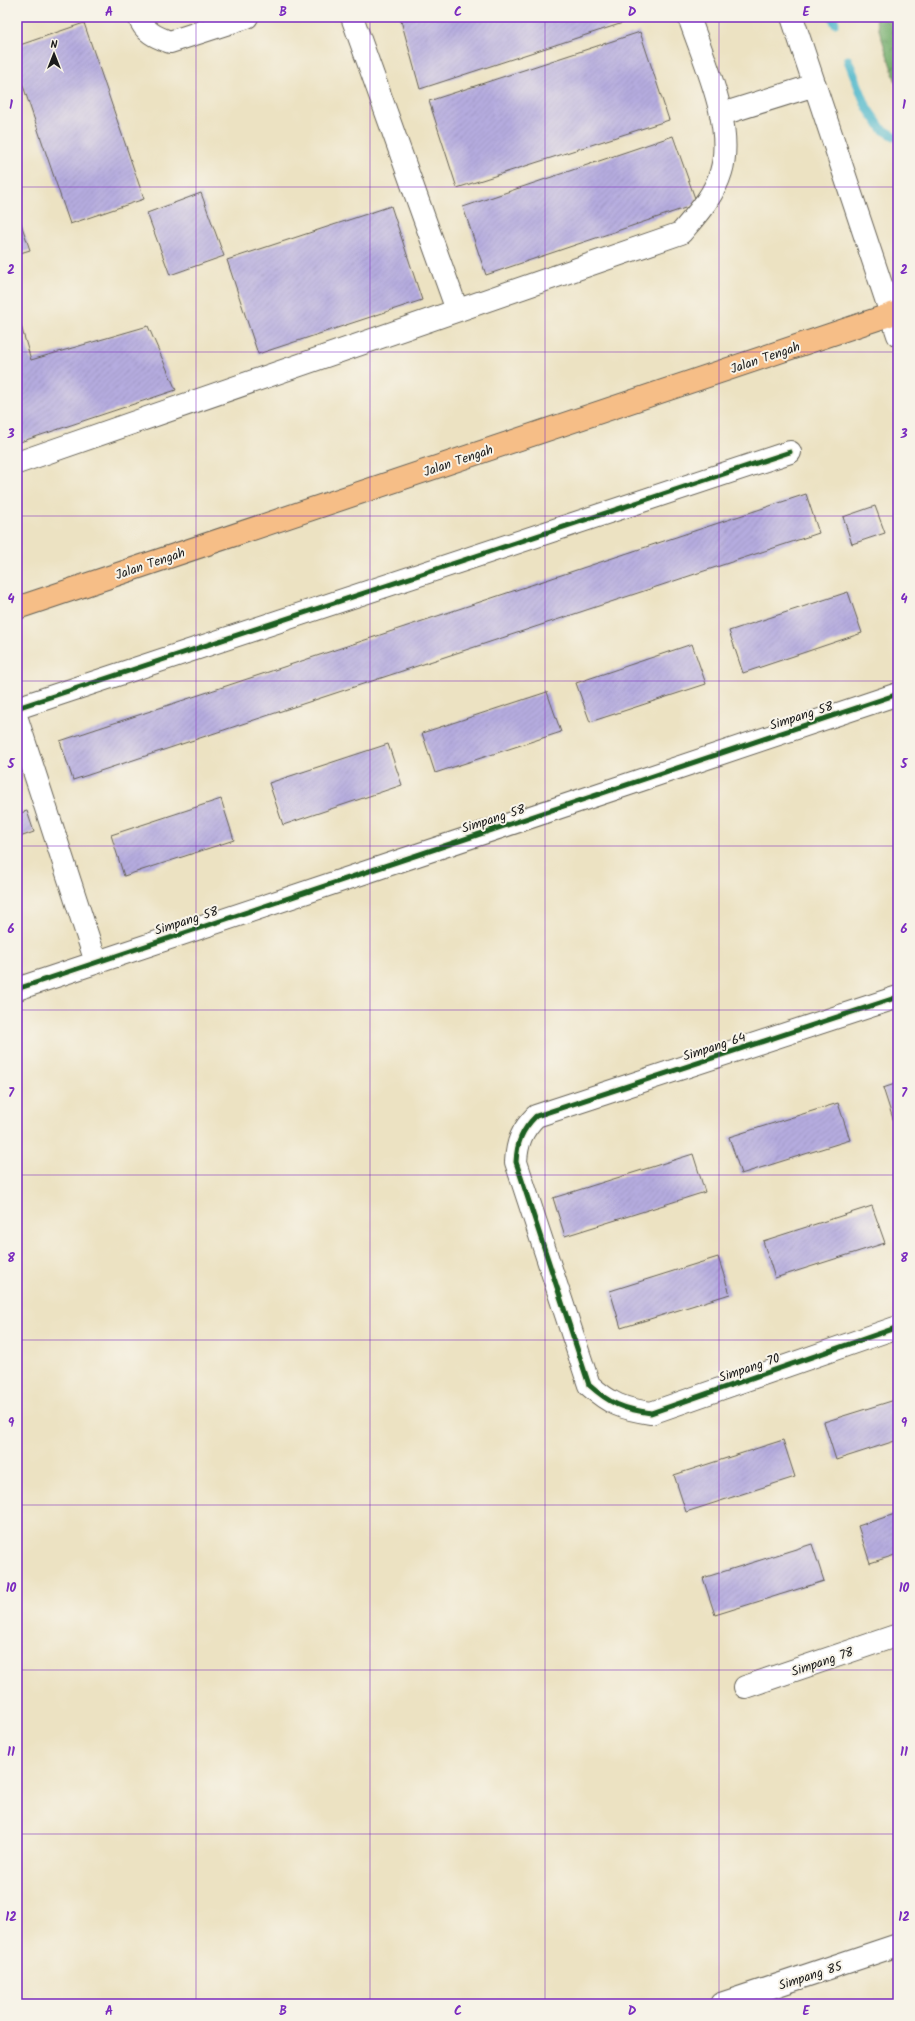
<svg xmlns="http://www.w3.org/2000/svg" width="915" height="2021" viewBox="0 0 915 2021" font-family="Kalam,sans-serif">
<defs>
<pattern id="forest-crowns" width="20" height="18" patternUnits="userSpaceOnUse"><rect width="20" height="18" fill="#74ae6d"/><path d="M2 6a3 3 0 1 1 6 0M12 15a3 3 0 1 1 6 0" fill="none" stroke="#5e8d59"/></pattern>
<pattern id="building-hatch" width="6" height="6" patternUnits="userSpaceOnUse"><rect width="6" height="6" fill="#b5acdf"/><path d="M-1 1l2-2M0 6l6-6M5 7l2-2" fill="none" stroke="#9b93bf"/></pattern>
</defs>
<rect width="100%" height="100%" fill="#f7f3e8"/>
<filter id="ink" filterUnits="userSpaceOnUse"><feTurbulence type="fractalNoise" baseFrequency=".025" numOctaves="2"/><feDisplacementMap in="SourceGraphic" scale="8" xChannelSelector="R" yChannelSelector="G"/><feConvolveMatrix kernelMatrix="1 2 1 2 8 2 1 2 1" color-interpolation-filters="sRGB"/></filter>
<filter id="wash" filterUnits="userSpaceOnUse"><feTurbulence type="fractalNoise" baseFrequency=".012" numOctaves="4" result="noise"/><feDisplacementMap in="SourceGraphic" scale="16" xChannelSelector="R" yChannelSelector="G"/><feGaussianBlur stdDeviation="0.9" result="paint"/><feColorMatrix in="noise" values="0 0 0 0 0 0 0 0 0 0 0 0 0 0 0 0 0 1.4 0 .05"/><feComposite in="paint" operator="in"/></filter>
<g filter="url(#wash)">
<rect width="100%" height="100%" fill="#ece2c2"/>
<path fill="url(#forest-crowns)" stroke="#486544" d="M875 17H898V89Z"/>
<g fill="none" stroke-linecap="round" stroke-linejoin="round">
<path stroke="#4db7cb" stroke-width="9" d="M833 17 835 23
M848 60 867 108 882 129 898 138"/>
</g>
<g id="blocks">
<path fill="url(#building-hatch)" d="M400 17H631L632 20 420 89Z
M84 23 144 199 70 224 17 68V46Z
M640 32 669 120 457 188 429 101Z
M673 136 697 204 486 275 463 207Z
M201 193 224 256 170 275 147 213Z
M391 206 422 300 258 354 227 260Z
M17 212 30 250 17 254Z
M17 312 31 360 148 326 176 390 17 443Z
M806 494 819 533 73 780 60 741Z
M875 506 885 533 852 544 843 517Z
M848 592 862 633 743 673 729 631Z
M692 644 706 684 590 722 576 683Z
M547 692 561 732 435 773 422 733Z
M388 744 402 785 283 825 269 783Z
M221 799 234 840 124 876 111 835Z
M27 811 34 832 17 838V814Z
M898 1083V1124L895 1125 883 1088Z
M838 1103 850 1140 741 1174 729 1137Z
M693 1154 705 1192 565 1236 553 1198Z
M872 1206 885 1243 775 1278 763 1241Z
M718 1257 730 1294 621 1328 610 1291Z
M898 1399V1440L836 1460 824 1422Z
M783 1440 795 1477 686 1512 674 1475Z
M898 1513V1554L870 1563 858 1526Z
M812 1544 824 1581 715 1615 703 1578Z"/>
</g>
</g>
<g filter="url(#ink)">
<use href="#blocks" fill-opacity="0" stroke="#656156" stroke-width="1"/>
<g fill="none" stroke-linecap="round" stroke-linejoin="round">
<defs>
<path id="minor" d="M139 17C144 32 156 37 170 42L247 17
M352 17 457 310
M792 17 898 335
M722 114 815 85
M17 463 681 233C697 214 714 196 721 172 735 126 704 61 689 17
M17 708 790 452
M17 719 96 962
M17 989 898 694
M898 997 536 1116C522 1130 517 1142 516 1162L589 1385C610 1404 623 1409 651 1413L898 1327
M745 1687 898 1635
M721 2004 898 1945"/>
<path id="major" d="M17 608 898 312"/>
</defs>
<use href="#minor" stroke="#656156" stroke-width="24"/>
<use href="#major" stroke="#656156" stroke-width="24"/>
<use href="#minor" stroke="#fff" stroke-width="22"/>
<use href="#major" stroke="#f6be87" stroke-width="22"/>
<defs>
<path id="cycleway" d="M17 708 790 452
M17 989 898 694
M898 997 536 1116C522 1130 517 1142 516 1162L589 1385C610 1404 623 1409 651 1413L898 1327"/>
</defs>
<use href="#cycleway" stroke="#f7f3e8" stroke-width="8"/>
<use href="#cycleway" stroke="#1b5e20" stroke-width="5"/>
</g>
</g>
<path fill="none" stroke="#7b2cbf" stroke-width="1" stroke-opacity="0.55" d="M196 17V2004M370 17V2004M545 17V2004M719 17V2004M17 187H898M17 352H898M17 516H898M17 681H898M17 846H898M17 1010H898M17 1175H898M17 1340H898M17 1505H898M17 1670H898M17 1834H898"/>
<g text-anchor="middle" stroke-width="4" stroke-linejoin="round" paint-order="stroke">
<g font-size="13" fill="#1c1c1c" stroke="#f7f3e8">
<text transform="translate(765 357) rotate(-19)" y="5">Jalan Tengah</text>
<text transform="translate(458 460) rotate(-19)" y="5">Jalan Tengah</text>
<text transform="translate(150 563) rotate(-19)" y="5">Jalan Tengah</text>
<text transform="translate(801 715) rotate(-18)" y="5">Simpang 58</text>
<text transform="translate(493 818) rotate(-18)" y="5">Simpang 58</text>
<text transform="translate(186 920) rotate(-18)" y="5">Simpang 58</text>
<text transform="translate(714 1046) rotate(-18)" y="5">Simpang 64</text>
<text transform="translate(749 1367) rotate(-19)" y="5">Simpang 70</text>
<text transform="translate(822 1661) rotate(-19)" y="5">Simpang 78</text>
<text transform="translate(810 1975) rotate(-18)" y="5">Simpang 85</text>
</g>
</g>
<rect width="915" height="2021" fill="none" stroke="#f7f3e8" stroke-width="44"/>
<g transform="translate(54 54)" stroke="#f7f3e8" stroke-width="3" paint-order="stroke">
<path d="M0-3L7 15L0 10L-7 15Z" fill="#1c1c1c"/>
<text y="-6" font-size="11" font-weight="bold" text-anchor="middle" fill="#1c1c1c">N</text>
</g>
<rect x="22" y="22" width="871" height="1977" fill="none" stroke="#7b2cbf" stroke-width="1.5"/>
<g font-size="13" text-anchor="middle" font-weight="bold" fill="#7b2cbf">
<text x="109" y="16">A</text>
<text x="283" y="16">B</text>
<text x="458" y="16">C</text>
<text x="632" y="16">D</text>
<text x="806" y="16">E</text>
<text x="11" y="109">1</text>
<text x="904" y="109">1</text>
<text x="11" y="274">2</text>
<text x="904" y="274">2</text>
<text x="11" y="438">3</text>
<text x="904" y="438">3</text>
<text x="11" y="603">4</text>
<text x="904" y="603">4</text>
<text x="11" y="768">5</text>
<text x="904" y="768">5</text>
<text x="11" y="933">6</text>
<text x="904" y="933">6</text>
<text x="11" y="1097">7</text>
<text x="904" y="1097">7</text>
<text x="11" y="1262">8</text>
<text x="904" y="1262">8</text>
<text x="11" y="1427">9</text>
<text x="904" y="1427">9</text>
<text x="11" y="1592">10</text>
<text x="904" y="1592">10</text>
<text x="11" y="1756">11</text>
<text x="904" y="1756">11</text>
<text x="11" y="1921">12</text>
<text x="904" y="1921">12</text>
<text x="109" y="2015">A</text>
<text x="283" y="2015">B</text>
<text x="458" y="2015">C</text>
<text x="632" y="2015">D</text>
<text x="806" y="2015">E</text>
</g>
</svg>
